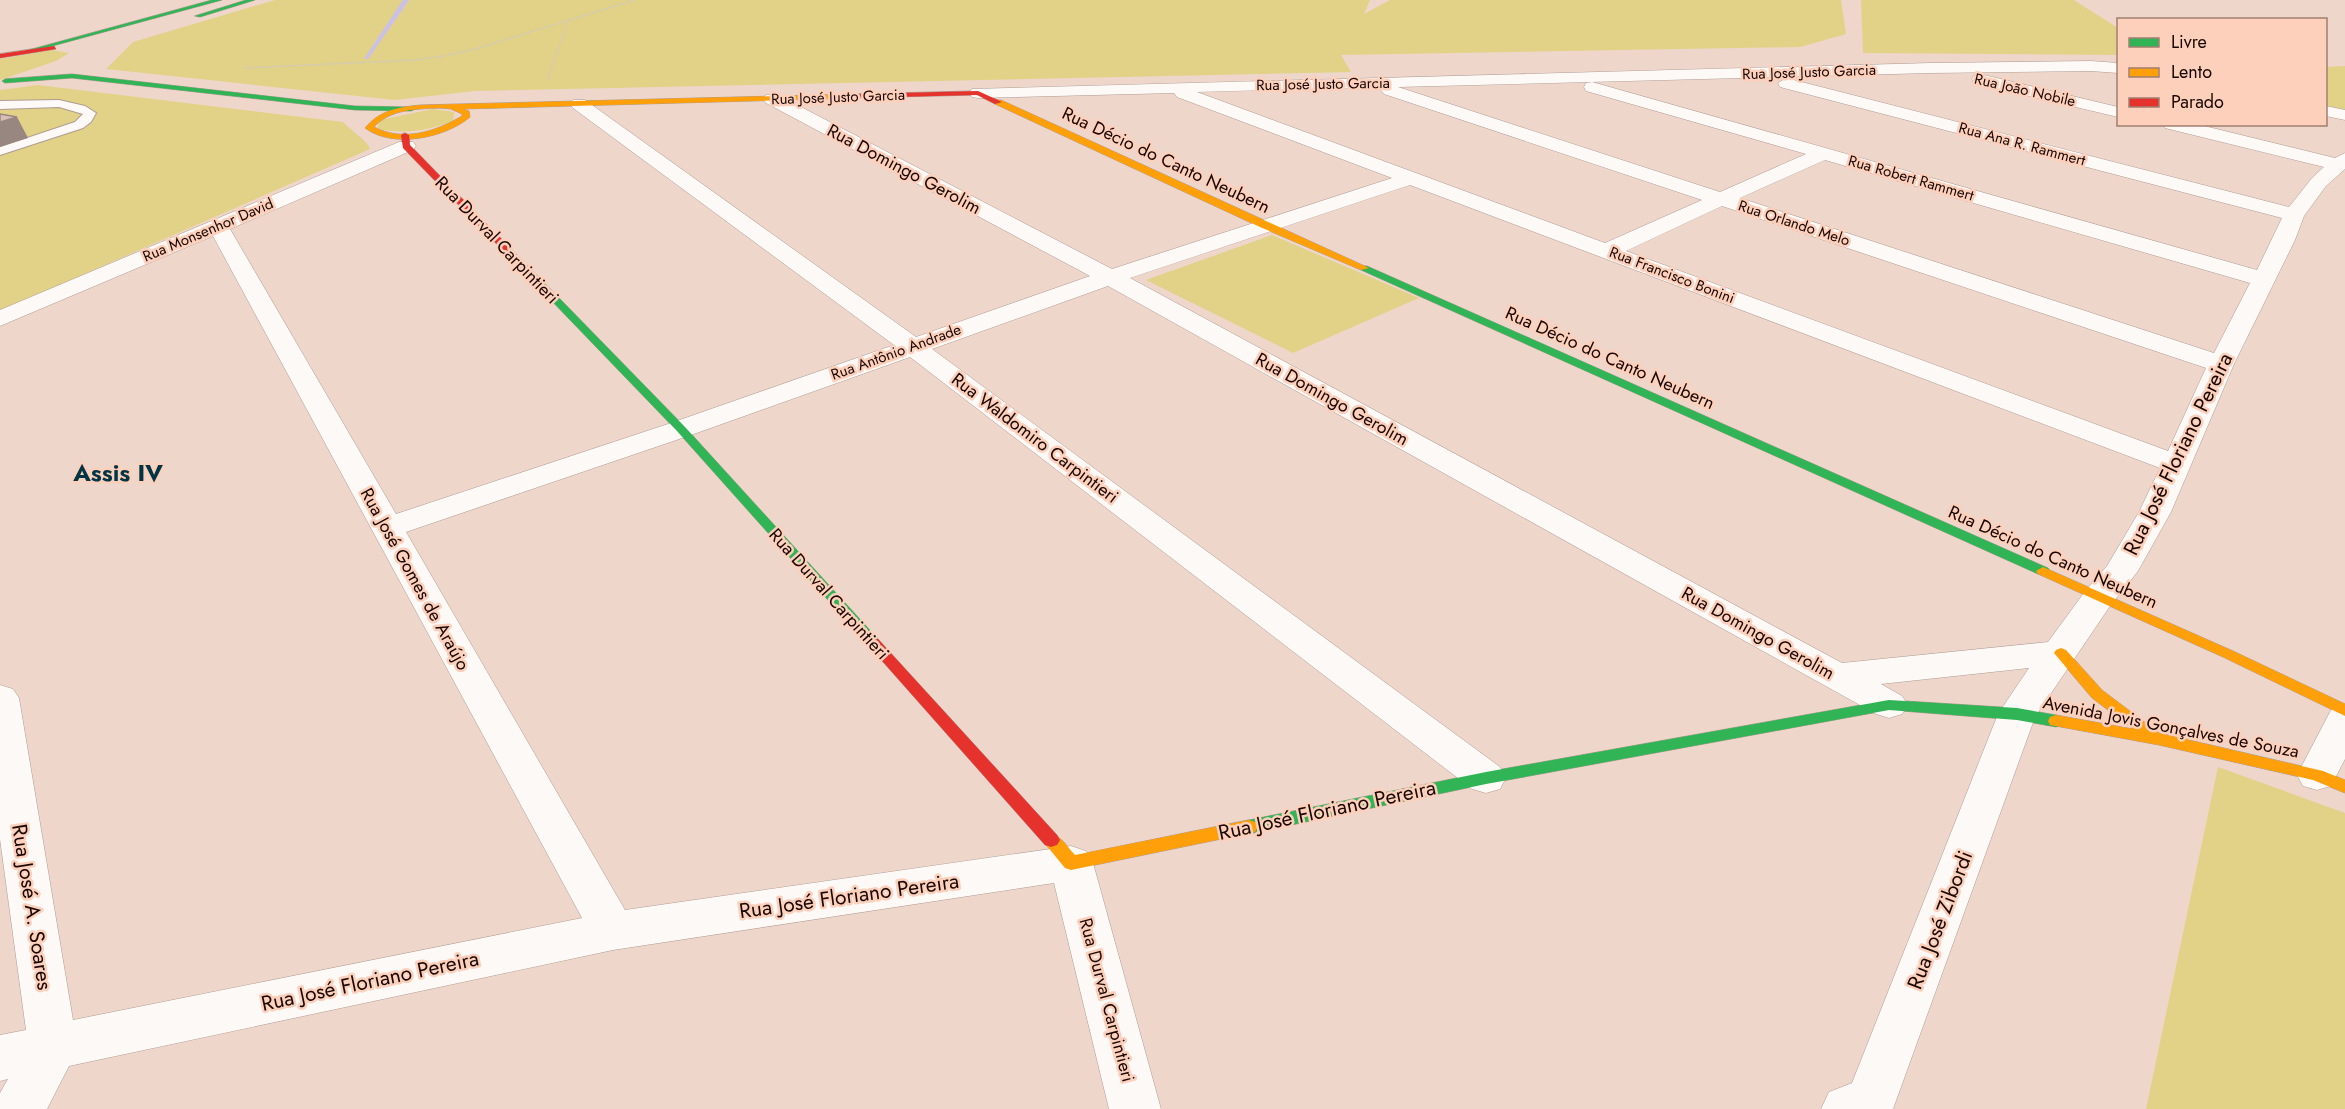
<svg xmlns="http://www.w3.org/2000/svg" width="2345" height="1109" viewBox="0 0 2345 1109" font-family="Jost,sans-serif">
<rect width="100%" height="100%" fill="#eed6cb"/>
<path fill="#e1d287" d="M275 0H1370L1364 14 1390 0H1841L1846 34 1800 47 1341 55 1351 72 475 91 395 100 106 69 133 42Z
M1861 0H2074L2118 28V55L1863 53Z
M52 50 69 53 56 61 0 80V59Z
M2345 66V110L2326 106V67Z
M38 85 343 122C350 130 367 140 370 149L0 311V148L27 138 0 134V90Z
M433 109 454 112 453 121C427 131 405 134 377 129L380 120Z
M1272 235 1419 298 1293 353 1146 280Z
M2218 767 2345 813V1109H2146Z"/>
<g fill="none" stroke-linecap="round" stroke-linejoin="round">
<path fill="#c9c0eb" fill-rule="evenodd" d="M403 0H409L368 59H364Z"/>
<defs>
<path id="lane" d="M59 100 85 106 96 113 91 122 83 128 0 155V147L75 122 83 114 59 107 0 109V101Z"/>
<path id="street" d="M2091 61 2118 63V73L2091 71 1931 73 1398 87 1720 192 1806 154 1586 91 1584 87 1586 83 1592 82 2257 270 2282 218 1780 87 1778 83 1786 78 2289 207 2312 178 2324 167 2165 128 2162 124H2196L2335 158 2345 153V169L2326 186 2304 216 2295 240 2234 364 2171 512 2138 571 2110 606 2035 717 1893 1109H1821L1829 1092 1852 1083 1998 714 2029 668 1881 684 1902 696 1908 705 1902 714 1889 718 1876 714 1108 286 932 349 1500 767 1506 778 1500 789 1486 793 1472 789 910 357 691 435 406 532 625 910 1071 846 1086 851 1093 863 1161 1109H1109L1054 883 613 950 69 1066 47 1109H0V1093L8 1079 0 1081V1035L26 1030 0 839V685L13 689 19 698 73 1020 582 918 213 236 0 326V310L399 142H413L416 146 413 150 230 229 396 514 671 423 894 345 573 108 570 104 573 100H585L916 337 1090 276 766 103 763 99 766 95H778L1112 269 1392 178 1177 97 1174 93 978 98 972 97 969 93 972 89 1931 63ZM1383 87 1381 90 1384 94 1702 200 1605 243 1197 92ZM1825 160 2250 283 2214 353 1740 198ZM1410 185 2160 468 2139 512 2107 566 2086 590 2048 642 1842 663 1130 278ZM1722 206 2206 368 2168 451 1626 251Z
M1980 74 2118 107V117L1974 83 1972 79 1974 75Z
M2326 106 2345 110V120L2326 116Z
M2345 706V759L2331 786 2317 790 2303 786 2297 775 2331 710Z"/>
<path id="fast" d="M212 0H222L34 51 29 50Z
M246 0H255L200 17 195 16Z
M72 74 355 106 411 107 415 109 411 111 355 110 72 78 5 83 2 81 5 79Z
M519 263H525L685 427 878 639 880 642 878 645H868L677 431 519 267Z
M1361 266H1367L2048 568 2050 571 2048 574H2038L1361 270Z
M1889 700 2017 708 2056 715 2062 717 2064 721 2062 725 2056 727 2017 720 1889 710 1486 784 1249 834 1243 832 1240 827 1243 822 1249 820 1486 772Z"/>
<path id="slow" d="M856 94H859V98L463 109 469 111 470 117C445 138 393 149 365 128 380 110 399 107 421 105ZM440 108 451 109 462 114V116C435 132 403 142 374 127 390 109 417 109 440 108Z
M995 100H1001L1369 268 1361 270 1260 227 995 104Z
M2043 567 2233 651 2345 704V716L2223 657 2038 574 2036 571Z
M2061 648 2066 650 2102 690 2159 733 2323 771 2345 780V793L2313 780 2159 745 2050 725 2048 721 2050 717 2056 715 2133 729 2092 698 2054 653 2056 650Z
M1249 820 1255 822 1258 827 1255 832 1071 870 1065 868 1042 840 1045 835C1059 831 1066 846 1075 855Z"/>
<path id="jam" d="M54 46 56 49 0 58V54Z
M978 91 1002 102 995 104 977 95 856 98 852 96 856 94Z
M405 133 409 135 410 145 525 263V267H519L403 148 401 135Z
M873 637 878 639 1057 835 1060 840 1057 845 1051 847 1045 845 868 645 866 642Z"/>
</defs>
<use href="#lane" stroke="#af9b92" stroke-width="2"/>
<use href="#street" stroke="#af9b92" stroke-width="1"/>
<use href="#fast" stroke="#af9b92" stroke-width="1"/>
<use href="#slow" stroke="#af9b92" stroke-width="1"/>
<use href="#jam" stroke="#af9b92" stroke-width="1"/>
<path stroke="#cfc8c5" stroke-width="1.5" stroke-dasharray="2 1.5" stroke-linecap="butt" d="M245 68 415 60 444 56 475 49 635 0
M550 79 548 77 568 22"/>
<use href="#lane" fill="#fcf9f7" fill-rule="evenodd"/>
<use href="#street" fill="#fcf9f7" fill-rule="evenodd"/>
<use href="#fast" fill="#30b455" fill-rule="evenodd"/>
<use href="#slow" fill="#ff9f0a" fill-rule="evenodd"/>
<use href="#jam" fill="#e5322d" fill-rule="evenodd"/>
</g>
<path fill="#988681" d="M17 117 28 138 0 147V122Z"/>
<path fill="#d9bfb8" stroke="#988681" stroke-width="1.5" d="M0 114 17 117 0 122Z"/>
<g text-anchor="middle" stroke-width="5" stroke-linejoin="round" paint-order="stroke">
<g font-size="15" fill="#180601" stroke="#fdd0bc">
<text transform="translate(1809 72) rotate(-2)" y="5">Rua José Justo Garcia</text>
<text transform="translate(1323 84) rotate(-1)" y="5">Rua José Justo Garcia</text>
<text transform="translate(2025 90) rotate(13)" y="5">Rua João Nobile</text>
<text transform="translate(838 97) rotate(-2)" y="5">Rua José Justo Garcia</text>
<text transform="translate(2022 144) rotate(15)" y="5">Rua Ana R. Rammert</text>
<text transform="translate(1911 178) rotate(16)" y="5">Rua Robert Rammert</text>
<text transform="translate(1794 223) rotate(18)" y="5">Rua Orlando Melo</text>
<text transform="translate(208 230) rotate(-23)" y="5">Rua Monsenhor David</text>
<text transform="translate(1672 275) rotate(21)" y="5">Rua Francisco Bonini</text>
<text transform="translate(896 352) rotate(-20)" y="5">Rua Antônio Andrade</text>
</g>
<g font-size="18" fill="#180601" stroke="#fdd0bc">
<text transform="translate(1166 160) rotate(25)" y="6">Rua Décio do Canto Neubern</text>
<text transform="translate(904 169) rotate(28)" y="6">Rua Domingo Gerolim</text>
<text transform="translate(497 240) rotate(46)" y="6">Rua Durval Carpintieri</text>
<text transform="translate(1610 358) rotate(24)" y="6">Rua Décio do Canto Neubern</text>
<text transform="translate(1332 399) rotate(29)" y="6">Rua Domingo Gerolim</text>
<text transform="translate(1035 438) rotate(37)" y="6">Rua Waldomiro Carpintieri</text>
<text transform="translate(2053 557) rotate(24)" y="6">Rua Décio do Canto Neubern</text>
<text transform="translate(415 579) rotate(61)" y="6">Rua José Gomes de Araújo</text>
<text transform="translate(829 594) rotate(48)" y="6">Rua Durval Carpintieri</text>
<text transform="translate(1758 633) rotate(29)" y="6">Rua Domingo Gerolim</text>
<text transform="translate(2171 727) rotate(11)" y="6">Avenida Jovis Gonçalves de Souza</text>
<text transform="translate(1107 1000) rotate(75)" y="6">Rua Durval Carpintieri</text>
</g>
<g font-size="21" fill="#180601" stroke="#fdd0bc">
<text transform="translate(2178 454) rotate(-64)" y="7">Rua José Floriano Pereira</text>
<text transform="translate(1327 810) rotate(-12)" y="7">Rua José Floriano Pereira</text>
<text transform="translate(849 896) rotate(-8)" y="7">Rua José Floriano Pereira</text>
<text transform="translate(32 907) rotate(81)" y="7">Rua José A. Soares</text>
<text transform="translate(1940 920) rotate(-69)" y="7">Rua José Zibordi</text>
<text transform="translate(370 981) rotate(-12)" y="7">Rua José Floriano Pereira</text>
</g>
<g font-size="24" font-weight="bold" fill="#003546" stroke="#fdd0bc">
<text x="118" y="481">Assis IV</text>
</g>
</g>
<rect x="2117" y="18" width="210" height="108" fill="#fdd0bc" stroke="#a17f71" stroke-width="1.5"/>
<rect x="2129" y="38" width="30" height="9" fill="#30b455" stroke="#a17f71" stroke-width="1.5"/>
<text x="2171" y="48" font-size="18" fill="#180601">Livre</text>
<rect x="2129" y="68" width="30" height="9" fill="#ff9f0a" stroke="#a17f71" stroke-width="1.5"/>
<text x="2171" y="78" font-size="18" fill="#180601">Lento</text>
<rect x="2129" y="98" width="30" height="9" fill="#e5322d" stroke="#a17f71" stroke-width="1.5"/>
<text x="2171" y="108" font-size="18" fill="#180601">Parado</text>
</svg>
